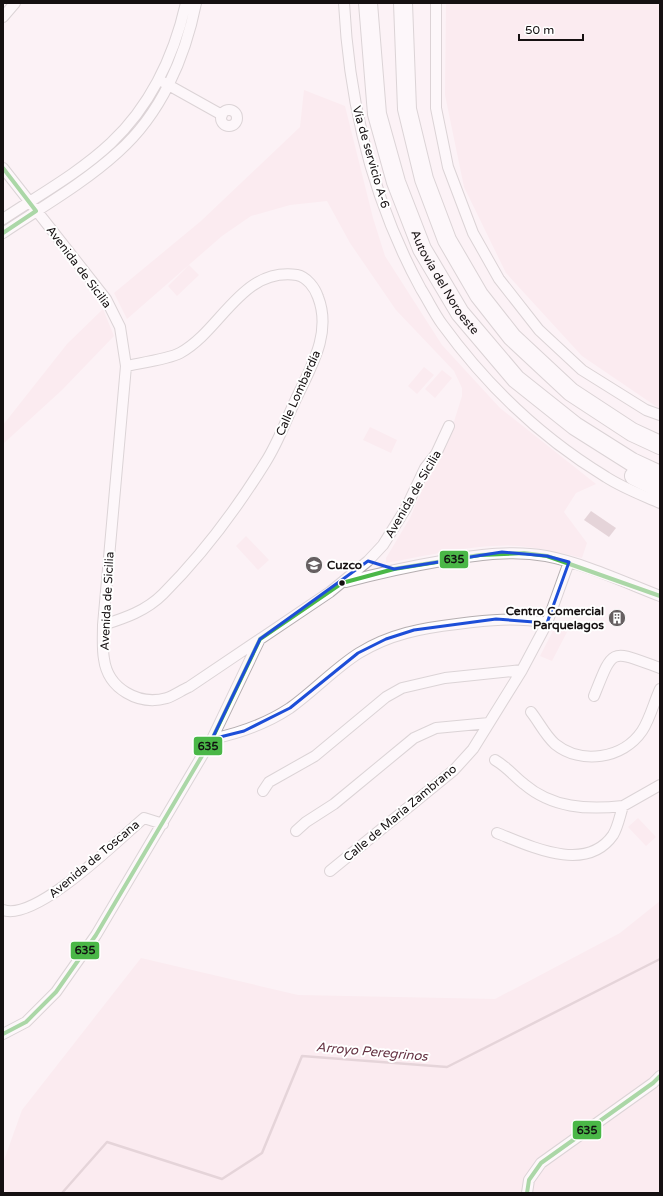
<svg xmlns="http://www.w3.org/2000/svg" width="663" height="1196" viewBox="0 0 663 1196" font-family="'Varela Round',sans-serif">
<rect width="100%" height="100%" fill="#fcf2f5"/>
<path fill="#fbe2e9" d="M446 3H660V409L582 356 506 273 464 187 445 95Z
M160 90C158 102 125 139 115 148 106 157 53 198 43 200L141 115Z
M304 90 345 106 373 218 385 256 442 345 500 408 596 484 576 493 564 512 587 543 582 558C562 553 541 548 519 546 480 543 426 556 386 563V558L410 518 435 460 452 428 462 396V388L454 371 396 310 350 243 327 201 290 205 251 216 222 236 127 319 114 293 201 221 300 127Z
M189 265 199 275 177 296 168 286Z
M103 309 114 336 62 390 3 444V425L67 344Z
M424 367 434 375 417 394 408 386Z
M442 370 452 378 435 398 425 389Z
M370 427 397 440 391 453 363 440Z
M246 536 269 560 258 570 236 546Z
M555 627 567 632 552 661 540 656Z
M638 818 656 837 646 846 628 827Z
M660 901V1193H3V1163L22 1110 141 958 298 995 495 999 620 933Z"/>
<path fill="#cbb0b7" d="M591 511 616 528 609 537 584 520Z"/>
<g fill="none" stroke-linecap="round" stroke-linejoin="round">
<path stroke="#cbb0b7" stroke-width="2.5" d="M62 1193 107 1142 222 1179 262 1153 302 1056 447 1067 660 959"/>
<defs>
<path id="minor" d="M344 3C349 102 373 201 421 289 428 300 434 313 442 324 487 386 540 437 606 477 623 488 642 495 660 503
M436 3V108L448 167 473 233 499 279 539 330 582 370 646 410 660 415
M3 17 15 3
M163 82 222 115
M221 118a8 8 0 1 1 16 0a8 8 0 1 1-16 0Z
M3 168 106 299 120 327 126 366 103 625C103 636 102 648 104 659 108 689 139 706 167 698 175 695 182 690 189 687L330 592 368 561 383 545 406 508 425 468 436 454 449 426
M3 219C39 195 79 173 111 143 151 105 174 56 186 3
M3 233C42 207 84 183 118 152 161 114 185 58 196 3
M346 582C379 573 412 566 447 560 480 555 512 550 546 556 583 563 624 582 660 596
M103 625C125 618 146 611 163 594 200 557 237 508 265 463 278 443 286 420 296 399 311 367 332 333 318 297 315 288 307 277 297 275 241 267 222 330 180 353 169 359 140 363 126 366
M594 696C614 646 610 650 660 668
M531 712C539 722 545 735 555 744 581 765 623 759 642 731 650 719 654 702 660 689
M212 739C240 733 266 724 290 708 314 691 335 668 359 653 390 634 422 628 457 624 488 620 516 617 547 623
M495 760C507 767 514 776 524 784 552 808 587 810 623 806
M263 791 269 782 315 756 386 697 402 688 445 678 522 670
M296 831 306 822 334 804 414 738 436 728 489 723
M497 833C530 846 586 874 613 835 618 827 620 815 623 806L660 785
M330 871 454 770 473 749 522 670 547 623 569 562
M3 910C36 922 118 840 144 818L163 824
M3 1034 26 1022 56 992 96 935 212 739 260 639
M527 1193 529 1180 541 1163 653 1083 660 1076"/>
<g id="motorway">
<path id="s1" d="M368 3 377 114 396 182 422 249 460 313 516 379 575 426 632 462 660 475"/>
<path d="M403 3 407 109 424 179 447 240 479 295 512 337 571 392 632 432 660 445"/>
<path d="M634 476 660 489"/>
</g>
</defs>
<use href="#minor" stroke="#b5aeb0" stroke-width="12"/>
<use href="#motorway" stroke="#b5aeb0" stroke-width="20"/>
<use href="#minor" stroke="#fffdfe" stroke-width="10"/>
<use href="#motorway" stroke="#fffdfe" stroke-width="18"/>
<defs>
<path id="bus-1" d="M3 168 36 211
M3 233 36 211
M260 639 342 583 394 569 480 555 524 553 547 556 660 596
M3 1034 26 1022 56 992 96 935 212 739 260 639
M527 1193 529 1180 541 1163 653 1083 660 1076"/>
</defs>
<use href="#bus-1" stroke="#fff" stroke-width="7"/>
<use href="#bus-1" stroke="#4ab747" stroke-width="4"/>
</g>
<path d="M0 0H663V1196H0ZM502 552 547 556 569 562 547 623 496 619 414 630 386 639 358 653 290 708 244 731 212 739 260 639 368 561 394 569Z" fill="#fcf2f5" fill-opacity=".55" fill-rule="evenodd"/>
<path fill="none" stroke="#1d4ed8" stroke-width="3" stroke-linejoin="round" d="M502 552 547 556 569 562 547 623 496 619 414 630 386 639 358 653 290 708 244 731 212 739 260 639 368 561 394 569Z"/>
<defs>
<symbol id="school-disc" viewBox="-11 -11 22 22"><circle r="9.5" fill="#665f61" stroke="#fff"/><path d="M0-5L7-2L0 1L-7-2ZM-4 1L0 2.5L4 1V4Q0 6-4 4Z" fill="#fff"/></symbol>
<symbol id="building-disc" viewBox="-11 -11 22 22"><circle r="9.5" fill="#665f61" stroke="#fff"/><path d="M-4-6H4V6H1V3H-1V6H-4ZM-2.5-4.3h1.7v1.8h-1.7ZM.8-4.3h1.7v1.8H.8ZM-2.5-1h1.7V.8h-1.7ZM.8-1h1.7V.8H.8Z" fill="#fff"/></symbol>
</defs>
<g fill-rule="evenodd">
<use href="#school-disc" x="304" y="555" width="20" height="20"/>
<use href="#building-disc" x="607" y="608" width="20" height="20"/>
</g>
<circle fill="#151011" stroke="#fff" stroke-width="1.5" cx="342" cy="583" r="3.5"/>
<g text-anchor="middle" stroke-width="4" stroke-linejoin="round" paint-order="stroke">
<g font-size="12" fill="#151011" stroke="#fff">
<text transform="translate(371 157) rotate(74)" y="4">Vía de servicio A-6</text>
<text transform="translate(79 267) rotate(53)" y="4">Avenida de Sicilia</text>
<text dy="4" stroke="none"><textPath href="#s1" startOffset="294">Autovía del Noroeste</textPath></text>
<text transform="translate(298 393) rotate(-66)" y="4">Calle Lombardía</text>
<text transform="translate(413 494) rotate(-60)" y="4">Avenida de Sicilia</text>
<text transform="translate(107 601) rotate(-87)" y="4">Avenida de Sicilia</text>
<text transform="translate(400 813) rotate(-40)" y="4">Calle de María Zambrano</text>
<text transform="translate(94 859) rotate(-40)" y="4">Avenida de Toscana</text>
</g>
<g font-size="12" font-weight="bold" fill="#151011" stroke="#fff" text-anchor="start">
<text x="327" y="569">Cuzco</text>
<text x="604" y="615" text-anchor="end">Centro Comercial<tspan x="604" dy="14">Parquelagos</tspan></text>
</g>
<g font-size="13" font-style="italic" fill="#653343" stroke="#fff">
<text transform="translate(372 1051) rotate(5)" y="5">Arroyo Peregrinos</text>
</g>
</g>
<g stroke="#fff" stroke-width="1.5">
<rect x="439" y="550" width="30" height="19" rx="4" fill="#4ab747"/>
<rect x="193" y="736" width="30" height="20" rx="4" fill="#4ab747"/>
<rect x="70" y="941" width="30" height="19" rx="4" fill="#4ab747"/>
<rect x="572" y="1120" width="30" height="20" rx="4" fill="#4ab747"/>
</g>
<g font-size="11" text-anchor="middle" font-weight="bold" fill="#111">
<text x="454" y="563">635</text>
<text x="208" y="750">635</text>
<text x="85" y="954">635</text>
<text x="587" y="1134">635</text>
</g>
<rect width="663" height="1196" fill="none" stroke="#151011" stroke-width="8"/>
<path d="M519 34v6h64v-6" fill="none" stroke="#151011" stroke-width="2"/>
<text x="525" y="34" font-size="12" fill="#151011" stroke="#ffffff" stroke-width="3" paint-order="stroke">50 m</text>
</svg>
